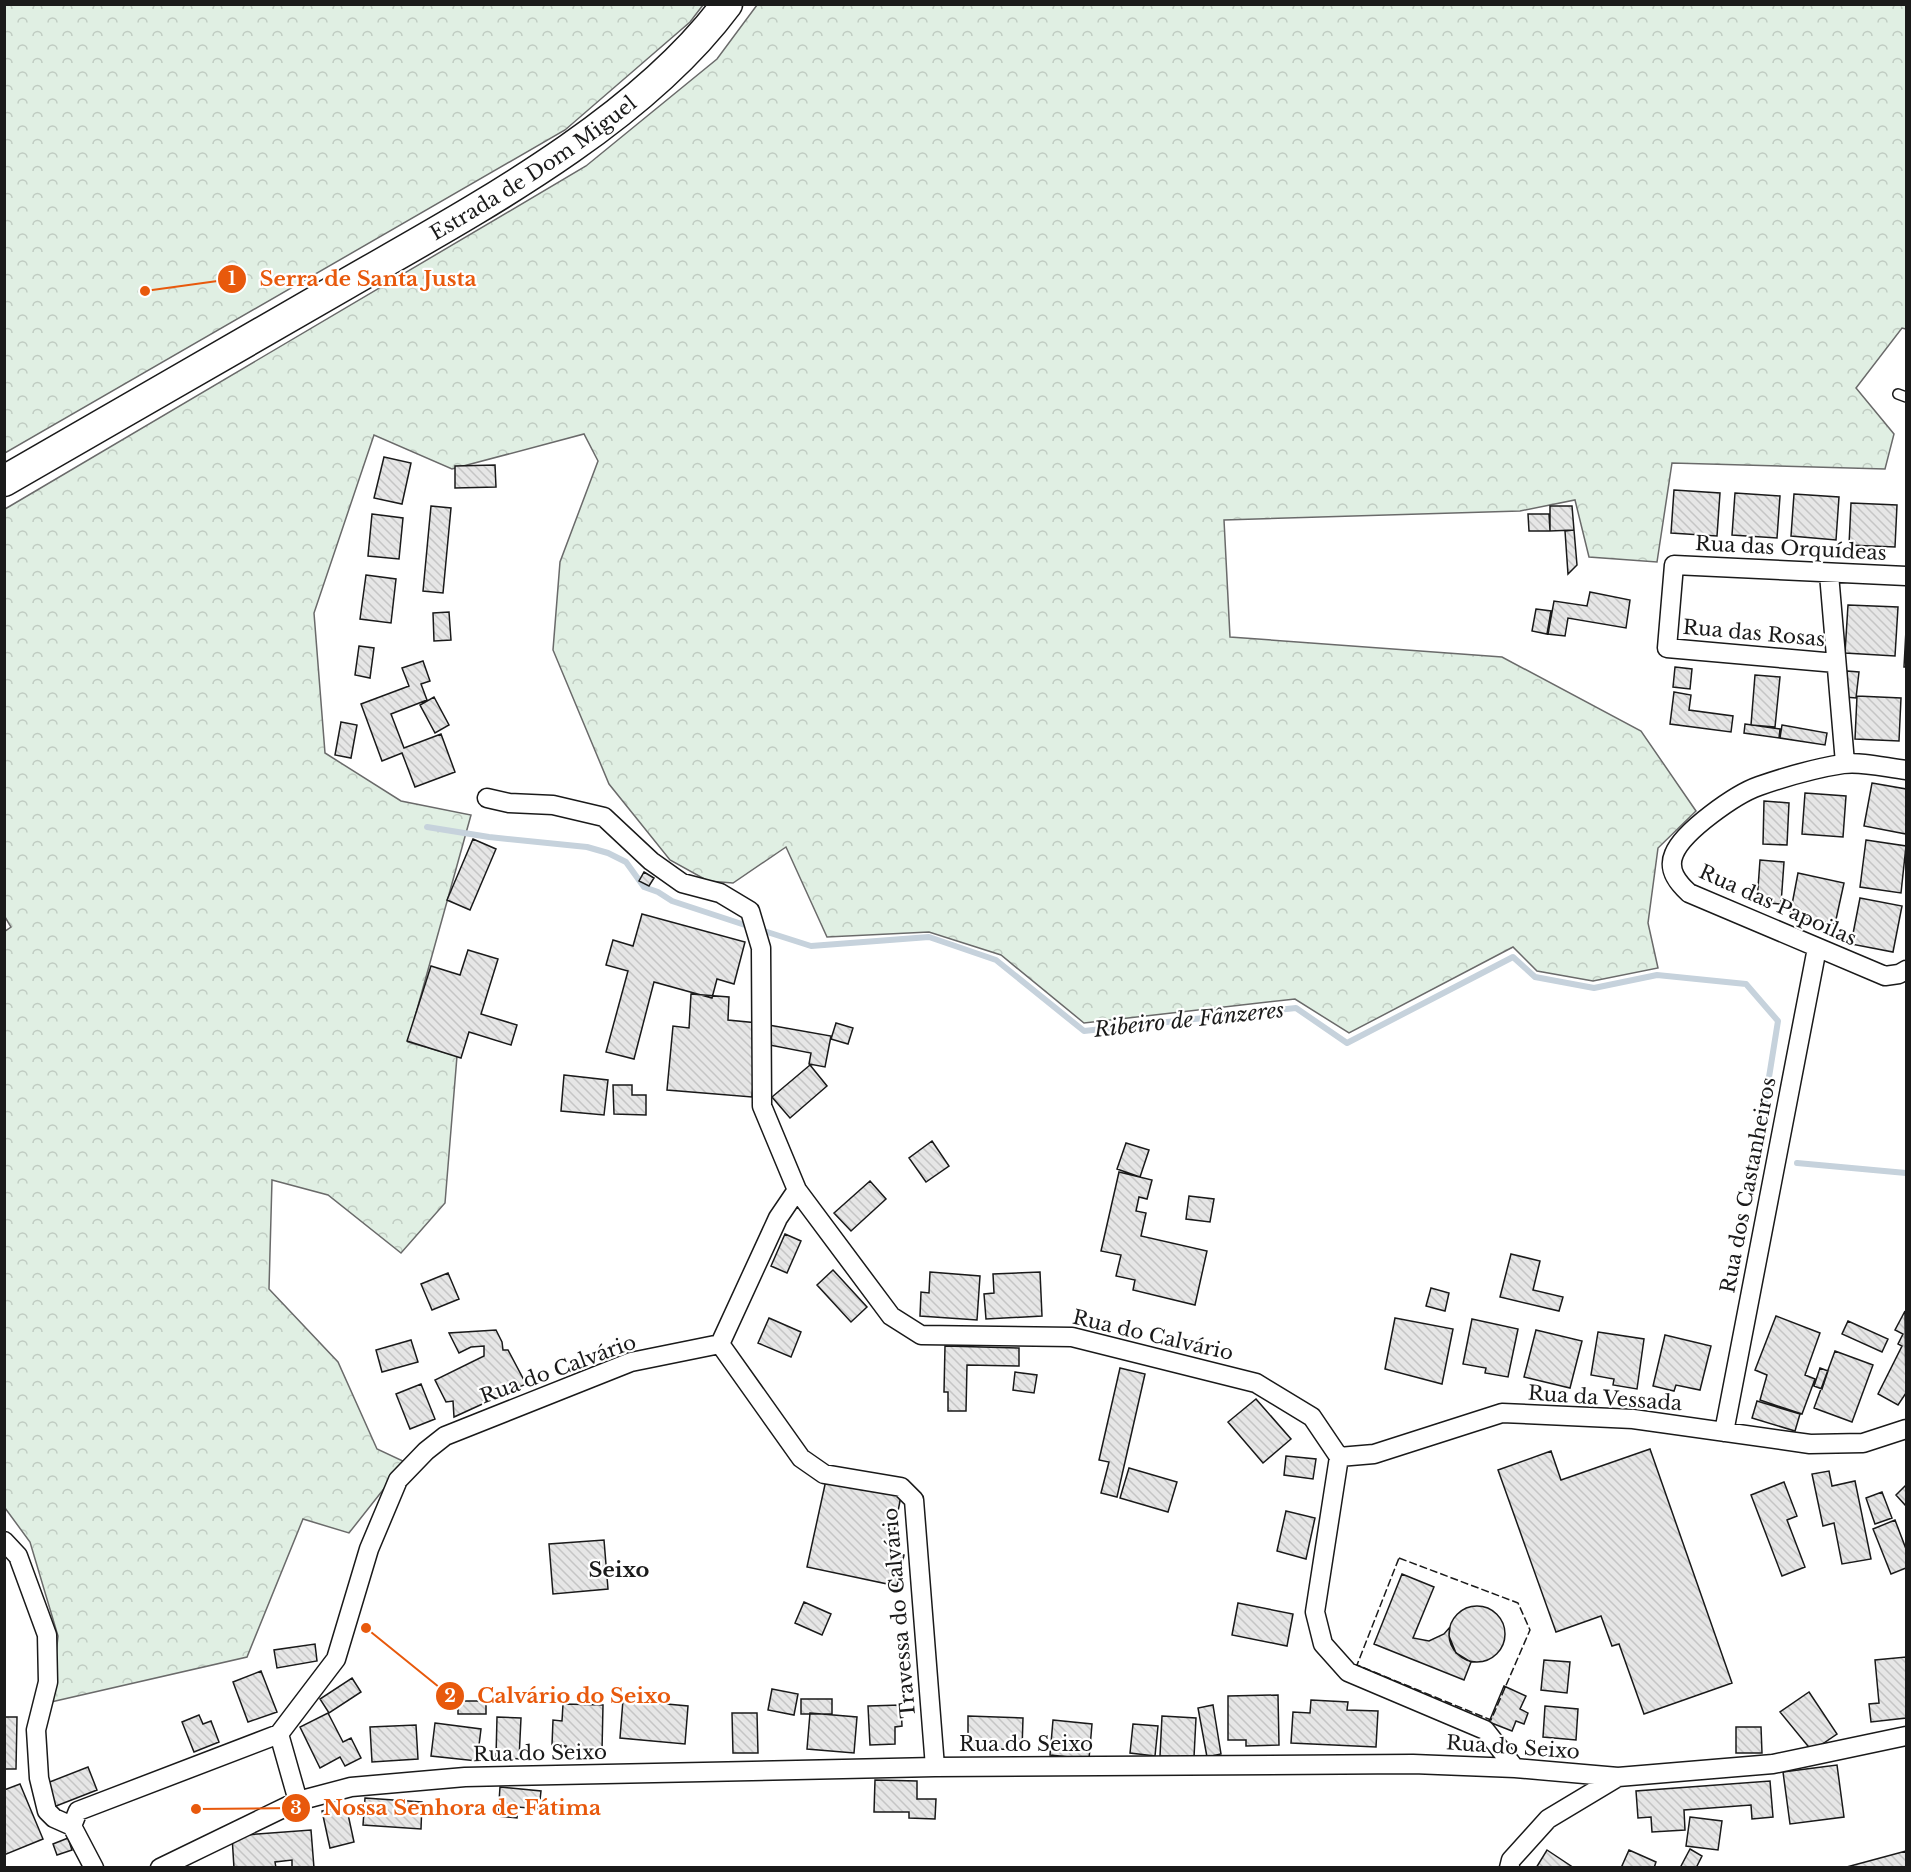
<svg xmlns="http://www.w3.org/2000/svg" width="1911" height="1872" viewBox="0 0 1911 1872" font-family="'Libre Baskerville',serif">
<defs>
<pattern id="forest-crowns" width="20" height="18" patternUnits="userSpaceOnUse" patternTransform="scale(1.5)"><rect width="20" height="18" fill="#e0efe3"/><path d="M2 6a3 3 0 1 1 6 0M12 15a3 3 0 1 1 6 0" fill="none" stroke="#c0ccc2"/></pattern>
<pattern id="building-back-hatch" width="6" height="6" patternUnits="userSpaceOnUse" patternTransform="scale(1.5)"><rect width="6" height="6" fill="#e6e6e6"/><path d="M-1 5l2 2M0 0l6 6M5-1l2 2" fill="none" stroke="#c5c5c5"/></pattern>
</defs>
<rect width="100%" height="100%" fill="#fff"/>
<path fill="url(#forest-crowns)" stroke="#6a6a6a" stroke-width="1.5" d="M5 4H703V5L690 22 565 130 5 453Z
M757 5H1906V329L1902 328 1856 388 1894 434 1885 469 1672 463 1657 562 1589 557 1575 500 1520 511 1224 520 1230 637 1502 657 1641 731 1696 811 1658 848 1648 923 1658 968 1593 981 1537 971 1513 947 1349 1033 1295 999 1084 1023 1001 955 929 932 827 937 786 847 733 883 708 881 670 860 609 784 553 650 560 562 598 461 584 434 452 469 374 435 314 613 325 753 401 801 471 815 408 1042 457 1056 445 1203 401 1253 328 1195 272 1180 269 1289 338 1362 377 1449 405 1462 349 1533 303 1519 247 1657 51 1702 58 1636 30 1542 5 1508 4 932 11 927 5 917V509L586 166 717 59Z"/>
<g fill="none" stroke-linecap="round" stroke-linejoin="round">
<path stroke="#c6d2dc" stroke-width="6" d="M427 827 489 837 587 847 608 853 626 862 644 887 658 892 672 901 748 926
M764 931 811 946 929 937 996 960 1084 1031 1296 1008 1347 1043 1513 957 1535 977 1594 988 1657 975 1746 984 1778 1021 1757 1152
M1797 1163 1906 1173"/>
</g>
<path fill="url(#building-back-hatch)" stroke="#1a1a1a" stroke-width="1.5" d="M384 457 411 463 402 504 374 498Z
M495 465 496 487 455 488V466Z
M1674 490 1720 493 1717 536 1671 533Z
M1735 493 1780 496 1777 538 1732 535Z
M1794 494 1839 497 1836 540 1791 536Z
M1851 503 1897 505 1895 547 1849 545Z
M431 506 451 508 443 593 423 591Z
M1550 506H1572L1574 530 1550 531Z
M372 514 403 518 399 559 368 556Z
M1528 514H1549L1550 531H1529Z
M1574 530 1577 565 1568 574 1565 531Z
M366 575 396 579 391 623 360 619Z
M1590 592 1630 600 1626 628 1568 618 1565 636 1548 634 1554 601 1587 606Z
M1848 605 1898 607 1895 656 1845 653Z
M1536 609 1551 611 1547 634 1532 631Z
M449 612 451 640 434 641 433 613Z
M1906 630V667H1904Z
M359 646 374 648 370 678 355 675Z
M423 661 430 681 421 684 427 700 391 714 404 748 441 734 455 772 415 787 402 753 382 761 361 704 409 686 402 668Z
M1675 667 1692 669 1690 689 1673 687Z
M1847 671 1859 672 1856 698 1845 697Z
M1755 675 1780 677 1775 727 1751 725Z
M1674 692 1691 695 1689 710 1733 716 1731 732 1670 724Z
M1857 696 1901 698 1899 741 1855 739Z
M434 697 449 725 435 733 420 705Z
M341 722 357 725 351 758 335 755Z
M1745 724 1780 729 1779 738 1744 733Z
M1782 725 1827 733 1825 745 1780 738Z
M1872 783 1906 789V834L1864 826Z
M1805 793 1846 796 1843 837 1802 834Z
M1764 801 1789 803 1787 845 1763 844Z
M473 839 496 849 470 910 447 900Z
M1866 840 1906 846 1901 893 1860 887Z
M1760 860 1784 862 1781 904 1757 902Z
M644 872 654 878 649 886 639 881Z
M1798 873 1844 883 1835 924 1790 915Z
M1860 898 1902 906 1893 952 1851 944Z
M642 914 745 942 734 984 717 979 712 998 654 982 634 1059 606 1052 628 971 606 965 613 940 633 946Z
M468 950 498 959 481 1014 517 1025 511 1045 469 1032 461 1058 407 1041 431 966 460 975Z
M691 994 729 997 728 1020 758 1023 752 1097 667 1090 673 1026 689 1028Z
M836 1023 853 1028 848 1044 831 1039Z
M763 1024 831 1036 825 1067 809 1064 811 1053 760 1043Z
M810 1065 827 1086 790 1118 772 1097Z
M564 1075 608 1080 604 1115 561 1111Z
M613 1085H632V1095H646V1115L614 1114Z
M932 1141 949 1166 926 1182 909 1158Z
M1126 1143 1149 1150 1140 1177 1117 1169Z
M1119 1172 1152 1180 1147 1199 1139 1197 1136 1211 1146 1213 1141 1236 1207 1251 1195 1305 1133 1290 1135 1280 1116 1276 1121 1255 1101 1251Z
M870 1181 886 1199 851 1231 834 1213Z
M1189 1196 1214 1199 1210 1222 1186 1219Z
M785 1234 801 1241 787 1273 771 1266Z
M1511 1254 1540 1261 1533 1290 1563 1297 1559 1311 1500 1297Z
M833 1270 867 1307 851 1322 817 1285Z
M930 1272 980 1276 977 1320 920 1316 921 1292 929 1293Z
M1040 1272 1042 1316 986 1319 984 1294 994 1293 993 1274Z
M448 1273 459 1299 432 1310 421 1284Z
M1431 1288 1449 1293 1445 1311 1426 1306Z
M1905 1311 1906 1393 1898 1405 1878 1394 1902 1346 1898 1344 1903 1334 1895 1330Z
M1776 1316 1820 1333 1805 1375 1815 1379 1802 1414 1760 1400 1767 1375 1755 1370Z
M769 1318 801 1332 791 1357 758 1343Z
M1395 1318 1453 1329 1442 1384 1385 1369Z
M1472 1319 1518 1329 1508 1377 1485 1373 1486 1368 1463 1364Z
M1848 1321 1888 1339 1882 1352 1842 1334Z
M496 1330 502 1342 503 1350H508L526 1384 454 1417 453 1401 446 1402 435 1380 484 1356V1346L471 1347 459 1353 449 1333Z
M1536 1330 1582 1341 1570 1388 1524 1377Z
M1598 1332 1644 1339 1637 1389 1613 1385 1614 1379 1591 1375Z
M1665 1335 1711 1346 1700 1390 1676 1385 1674 1391 1653 1386Z
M411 1340 418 1362 382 1372 376 1350Z
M945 1346 1019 1348V1366L967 1365 966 1411H948V1392H944Z
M1835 1351 1873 1365 1852 1422 1814 1408Z
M1120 1368 1145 1374 1117 1497 1101 1493 1109 1462 1099 1460Z
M1820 1368 1828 1371 1822 1389 1814 1386Z
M1015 1372 1037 1375 1034 1393 1013 1390Z
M421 1384 435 1419 410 1429 396 1394Z
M1256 1399 1291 1439 1263 1463 1228 1422Z
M1757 1401 1800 1414 1795 1431 1752 1418Z
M1650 1449 1732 1683 1644 1714 1619 1644 1612 1646 1601 1616 1556 1632 1498 1470 1551 1451 1561 1480Z
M1286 1456 1316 1459 1313 1479 1284 1475Z
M1129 1468 1177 1482 1168 1512 1120 1498Z
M1829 1471 1832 1486 1855 1481 1871 1559 1842 1564 1834 1523 1823 1526 1812 1474Z
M826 1480 901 1496 890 1552 904 1555 897 1586 807 1567Z
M1784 1482 1797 1516 1787 1520 1805 1567 1782 1576 1751 1495Z
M1906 1485V1506L1896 1495Z
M1882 1492 1892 1518 1875 1524 1866 1498Z
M1286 1511 1315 1518 1306 1559 1277 1551Z
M1895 1520 1906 1549V1568L1891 1574 1873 1529Z
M604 1540 608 1589 553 1594 549 1544Z
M1402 1574 1434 1587 1413 1638 1429 1641 1444 1634 1450 1627 1449 1636 1456 1653 1471 1662 1464 1680 1374 1644Z
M804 1602 831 1614 822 1635 795 1623Z
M1238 1603 1293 1614 1287 1646 1232 1635Z
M1449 1634a28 28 0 1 1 56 0a28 28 0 1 1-56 0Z
M315 1644 317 1661 277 1668 274 1650Z
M1906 1657V1718L1871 1722 1869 1704 1879 1703 1875 1660Z
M1544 1660 1570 1662 1567 1693 1541 1690Z
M261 1671 277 1712 248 1722 233 1682Z
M352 1678 361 1692 329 1713 320 1699Z
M1504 1686 1526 1696 1520 1709 1528 1713 1524 1724 1516 1721 1512 1731 1489 1722Z
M772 1689 798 1694 794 1715 768 1710Z
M1809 1692 1837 1734 1812 1751 1780 1712Z
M1278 1695 1279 1745 1246 1746V1740H1228V1696Z
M801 1699H832V1714H801Z
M623 1700 688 1706 685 1744 620 1738Z
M1311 1700 1348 1702 1347 1710 1378 1711 1376 1747 1291 1743 1293 1712 1310 1713Z
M458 1701H486V1714H458Z
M563 1704 603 1705 602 1751 566 1750V1746L552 1745 553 1720 562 1721Z
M901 1705 902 1726 895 1727V1744L870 1745 868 1706Z
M1213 1705 1221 1754 1207 1757 1198 1708Z
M1545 1706 1578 1709 1576 1740 1543 1737Z
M328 1713 343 1742 351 1738 361 1758 345 1766 340 1757 320 1768 300 1727Z
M732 1713H757L758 1753H733Z
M810 1713 857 1717 854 1753 807 1749Z
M199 1715 203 1724 211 1721 219 1742 194 1752 182 1722Z
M968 1716 1023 1718 1022 1750 968 1748Z
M1162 1716 1196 1718 1194 1757 1160 1756Z
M4 1717H17L16 1769H4Z
M497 1717 521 1718 519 1759 496 1757Z
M1053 1720 1092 1724 1089 1759 1050 1755Z
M435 1723 481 1729 477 1761 431 1756Z
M1133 1724 1158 1726 1155 1756 1130 1753Z
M416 1725 418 1759 372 1762 370 1727Z
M1736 1727H1761L1762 1753H1736Z
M1837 1765 1844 1817 1790 1824 1783 1772Z
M88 1767 97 1790 51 1808 42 1785Z
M875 1780 917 1781V1799H936L935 1819 909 1818V1812H874Z
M1770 1781 1773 1817 1752 1819 1751 1805 1684 1810 1685 1830 1652 1832 1651 1817 1638 1818 1636 1791Z
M20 1784 43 1839 4 1855V1790Z
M500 1787 541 1791 539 1809 518 1807 517 1818 498 1816Z
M365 1798 422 1802 421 1829 363 1825Z
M346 1805 354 1842 330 1848 322 1811Z
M1690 1817 1722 1821 1718 1850 1686 1846Z
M311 1830 314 1868H292V1860L275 1862 276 1868H234L232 1836Z
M68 1838 72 1850 57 1855 53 1844Z
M1690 1849 1702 1856 1696 1868H1680Z
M1547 1850 1574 1868H1536Z
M1629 1850 1656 1862 1654 1868H1621Z
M1906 1851V1868H1843Z"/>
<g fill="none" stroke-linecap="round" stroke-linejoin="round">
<defs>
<path id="lane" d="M1898 394 1906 397"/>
<path id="street" d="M1829 574 1845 763
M1836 663 1667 648 1674 565 1906 576
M1906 770C1887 768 1862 761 1843 764 1816 768 1785 777 1759 786 1736 794 1683 831 1674 854 1667 870 1678 883 1689 893L1885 976 1899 974 1906 970
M487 798 509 803 553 805 604 817 651 861 682 883 720 893 750 911 761 948 762 1106 797 1190 891 1316 921 1335 1072 1337 1256 1383 1312 1417 1339 1457
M720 1344 801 1458 824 1474 901 1487 914 1500 935 1767
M1724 1432 1817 948
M1339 1457 1374 1454 1502 1413 1633 1419 1810 1444 1863 1443 1906 1429
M1339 1457 1315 1612 1323 1644 1348 1672 1485 1730 1515 1768
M4 1541 18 1556 47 1635 48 1682 36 1730 39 1778 47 1811 54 1818 72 1826
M279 1734 336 1659 369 1549 398 1480 426 1451 445 1436 631 1362 720 1344 778 1218 797 1190
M94 1868 72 1826 78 1811 279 1734 298 1801
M160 1868 298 1801 351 1787 465 1777 935 1767 1413 1764 1515 1768 1618 1777 1773 1764 1906 1736
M1509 1868 1511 1860 1548 1819 1618 1777"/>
<g id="primary">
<path id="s1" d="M4 481C118 415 232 350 346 284 473 211 639 123 727 4"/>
</g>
</defs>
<use href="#lane" stroke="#1a1a1a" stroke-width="12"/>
<use href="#street" stroke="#1a1a1a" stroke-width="21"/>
<use href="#primary" stroke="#1a1a1a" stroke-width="33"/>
<use href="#lane" stroke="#fff" stroke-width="9"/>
<use href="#street" stroke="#fff" stroke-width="18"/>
<use href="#primary" stroke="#fff" stroke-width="30"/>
<path stroke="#1a1a1a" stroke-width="1.5" stroke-dasharray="8 3" stroke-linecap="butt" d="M1399 1558 1518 1603 1530 1630 1491 1720 1357 1665Z"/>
</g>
<g text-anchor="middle" stroke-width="4.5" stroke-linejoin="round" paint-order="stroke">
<g font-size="20" fill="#1a1a1a" stroke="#fff">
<text dy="7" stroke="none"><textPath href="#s1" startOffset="615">Estrada de Dom Miguel</textPath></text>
<text transform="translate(1791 548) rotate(3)" y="7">Rua das Orquídeas</text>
<text transform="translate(1754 633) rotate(5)" y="7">Rua das Rosas</text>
<text transform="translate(1778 905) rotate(24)" y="7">Rua das Papoilas</text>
<text transform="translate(1748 1185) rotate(-79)" y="7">Rua dos Castanheiros</text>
<text transform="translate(1153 1335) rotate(13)" y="7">Rua do Calvário</text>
<text transform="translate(558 1369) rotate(-20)" y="7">Rua do Calvário</text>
<text transform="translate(1605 1398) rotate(4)" y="7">Rua da Vessada</text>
<text transform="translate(899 1613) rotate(-95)" y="7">Travessa do Calvário</text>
<text x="1026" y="1751">Rua do Seixo</text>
<text transform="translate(1513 1747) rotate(4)" y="7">Rua do Seixo</text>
<text transform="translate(540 1753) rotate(-1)" y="7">Rua do Seixo</text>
</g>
<g font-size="21" font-style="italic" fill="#1a1a1a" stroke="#fff">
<text transform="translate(1189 1020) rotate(-6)" y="7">Ribeiro de Fânzeres</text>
</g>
<g font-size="21" font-weight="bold" fill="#1a1a1a" stroke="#fff">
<text x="619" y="1577">Seixo</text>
</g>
</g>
<path fill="none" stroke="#e8590c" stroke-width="2" d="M145 291L232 279M366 1628L450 1696M196 1809L296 1808"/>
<g fill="#e8590c" stroke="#fff" stroke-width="2">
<circle cx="145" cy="291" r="6"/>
<circle cx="366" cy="1628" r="6"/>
<circle cx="196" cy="1809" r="6"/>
<circle cx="232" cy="279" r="15"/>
<circle cx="450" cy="1696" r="15"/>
<circle cx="296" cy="1808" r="15"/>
</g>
<g font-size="18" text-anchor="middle" font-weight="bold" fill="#fff">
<text x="232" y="285">1</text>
<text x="450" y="1702">2</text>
<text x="296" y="1814">3</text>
</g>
<g font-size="21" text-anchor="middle" font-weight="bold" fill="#e8590c" stroke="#fff" stroke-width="4.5" stroke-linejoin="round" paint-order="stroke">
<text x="368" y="286">Serra de Santa Justa</text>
<text x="574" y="1703">Calvário do Seixo</text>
<text x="462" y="1815">Nossa Senhora de Fátima</text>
</g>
<rect width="1911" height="1872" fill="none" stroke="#1a1a1a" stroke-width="12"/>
</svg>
